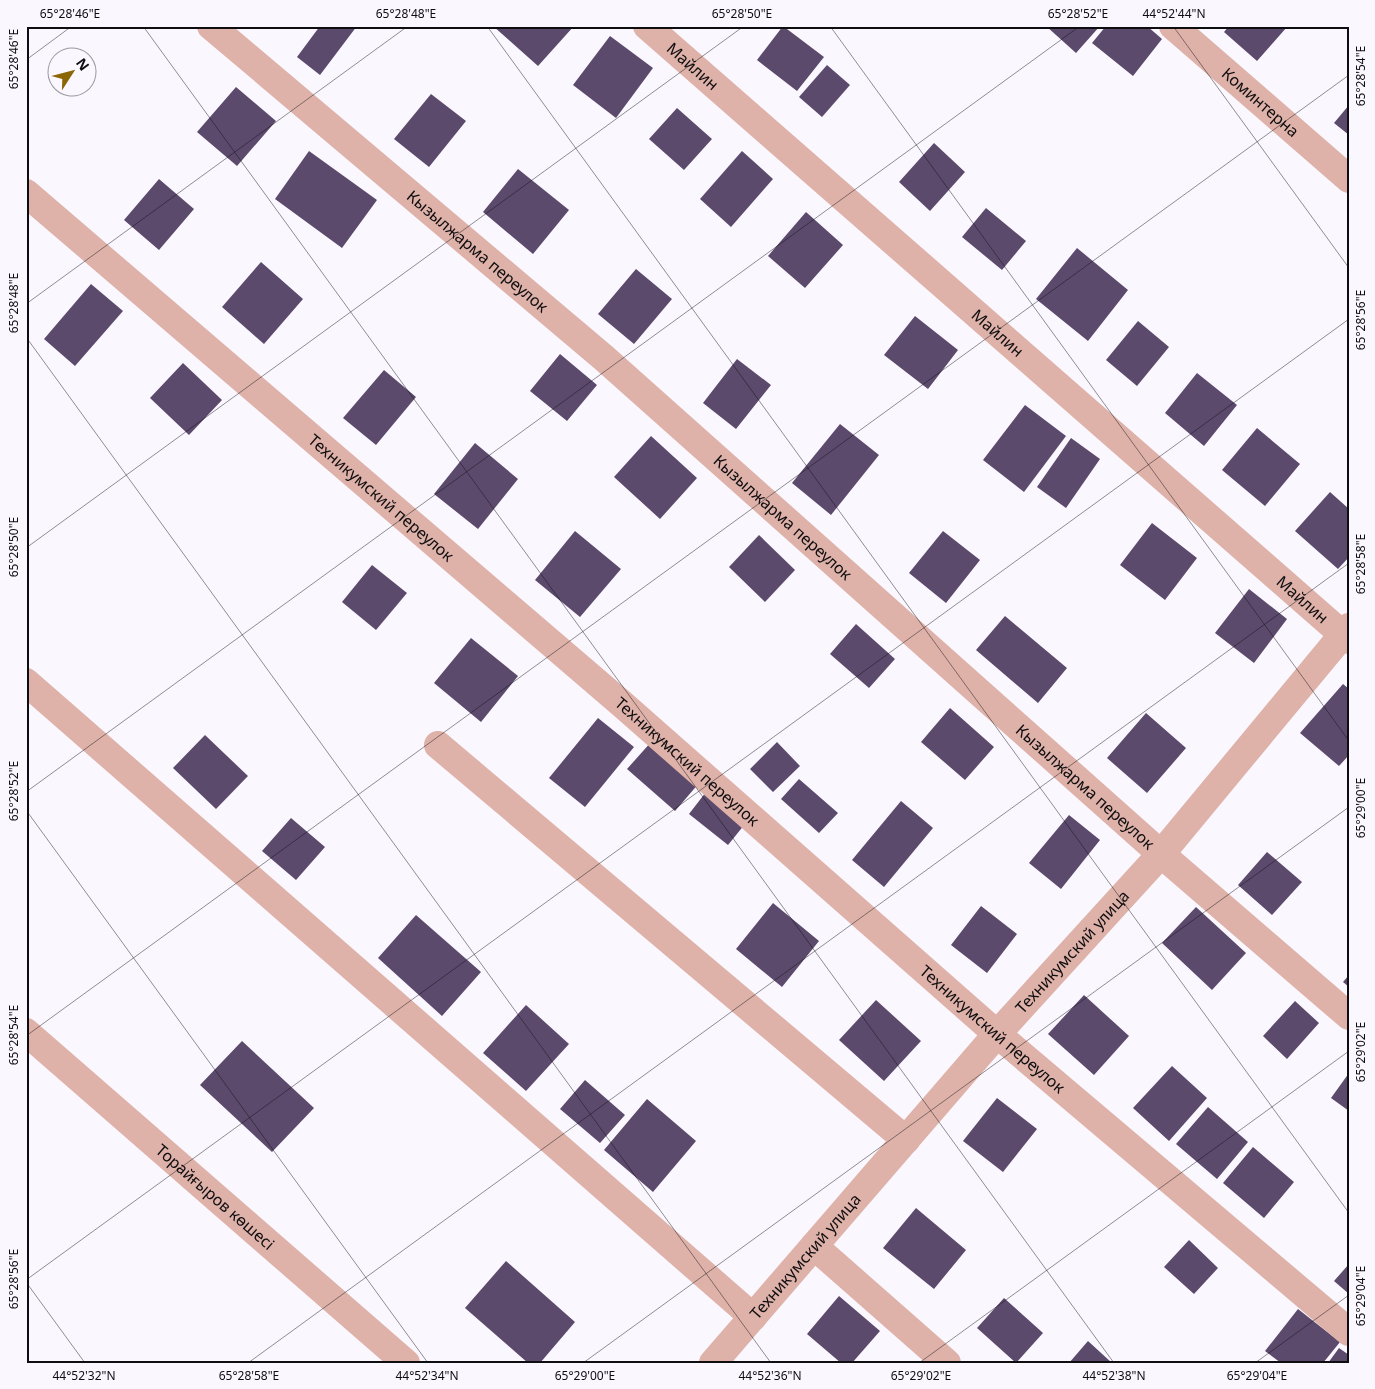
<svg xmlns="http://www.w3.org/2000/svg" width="1375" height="1389" viewBox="0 0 1375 1389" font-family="'Noto Sans',sans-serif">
<rect width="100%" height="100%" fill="#faf7fe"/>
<path fill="#5c4a6d" d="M320 26H357L320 75 297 57Z
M493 26H574L538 66Z
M783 26 824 57 797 91 757 60Z
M1046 26H1100L1076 53Z
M1106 26H1147L1162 39 1133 76 1092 43Z
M1229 26H1286L1287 27 1257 61 1224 32Z
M610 36 653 68 616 118 573 85Z
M827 65 850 85 822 117 799 97Z
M236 87 276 121 237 166 197 132Z
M431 94 466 121 429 167 394 139Z
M1349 105V135L1334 123Z
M677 108 712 139 684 170 649 139Z
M934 143 965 172 930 211 899 182Z
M309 151 377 200 342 248 275 199Z
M742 151 773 179 731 227 700 199Z
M518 169 569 210 533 254 483 212Z
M159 179 194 209 159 250 124 220Z
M986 208 1026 241 1002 270 962 237Z
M806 212 843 245 805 288 768 256Z
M1077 248 1128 290 1088 341 1036 299Z
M261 262 303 299 264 344 222 307Z
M636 269 672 299 634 344 598 314Z
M91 284 123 311 75 366 44 339Z
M915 316 958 350 928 389 884 355Z
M1138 321 1169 347 1137 386 1106 360Z
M560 354 597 385 567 421 530 391Z
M737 359 771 385 736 429 703 403Z
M183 363 222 400 189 435 150 398Z
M384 370 416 397 376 445 343 418Z
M1197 373 1237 405 1204 446 1165 413Z
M1025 405 1066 436 1024 492 983 460Z
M840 424 879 455 831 515 792 483Z
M1257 428 1300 464 1265 506 1222 470Z
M651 436 697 478 660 519 614 477Z
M1071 438 1100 459 1066 508 1037 487Z
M475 443 518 479 478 529 434 494Z
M1330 492 1349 509V557L1338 569 1295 531Z
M1152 523 1197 558 1165 600 1120 565Z
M575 531 621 569 580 617 535 580Z
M943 531 980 560 946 603 909 573Z
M759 535 795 570 765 602 729 567Z
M372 565 407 593 376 630 342 602Z
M1249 589 1287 619 1254 663 1215 633Z
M1005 616 1067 668 1038 703 976 650Z
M856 624 895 659 869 688 830 654Z
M471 638 518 676 481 722 434 683Z
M1343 684 1349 689V755L1339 766 1300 733Z
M950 708 994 747 965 780 921 742Z
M1146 713 1186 748 1147 793 1107 758Z
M598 718 634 747 585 807 549 778Z
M205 735 248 776 216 809 173 768Z
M652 741 700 782 675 811 627 769Z
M777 742 800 766 773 792 750 769Z
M799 779 838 813 819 833 781 799Z
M706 792 745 824 728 845 689 814Z
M901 801 933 828 884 887 852 860Z
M1069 815 1100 840 1061 889 1029 863Z
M291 818 325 847 296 880 262 851Z
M1267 852 1302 882 1272 915 1238 885Z
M773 903 819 941 782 987 736 949Z
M981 906 1017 934 987 973 951 945Z
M1196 907 1246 953 1212 990 1162 943Z
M416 915 481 972 442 1016 378 958Z
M1349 975V987L1343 982Z
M1084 995 1129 1036 1094 1075 1048 1034Z
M876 1000 921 1041 884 1081 839 1040Z
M1295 1001 1319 1023 1287 1059 1263 1036Z
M526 1005 569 1044 526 1091 483 1053Z
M242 1041 314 1108 272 1152 200 1085Z
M1172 1066 1207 1098 1169 1141 1133 1108Z
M1349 1073V1111L1331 1098Z
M585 1080 625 1115 600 1143 560 1109Z
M997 1098 1037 1129 1003 1172 963 1141Z
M647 1099 696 1141 653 1192 604 1150Z
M1208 1107 1248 1142 1217 1179 1176 1144Z
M1253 1147 1294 1182 1264 1218 1223 1183Z
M916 1208 966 1250 934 1289 883 1248Z
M1189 1240 1218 1268 1194 1294 1164 1267Z
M506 1261 575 1322 540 1363H528L465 1308Z
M1349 1264V1294L1334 1281Z
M839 1296 880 1331 852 1363H841L807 1334Z
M1004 1298 1043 1333 1016 1363 977 1328Z
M1298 1309 1340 1342 1323 1363H1281L1265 1351Z
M1088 1341 1112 1363H1069Z
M1339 1348 1349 1355V1363H1328Z"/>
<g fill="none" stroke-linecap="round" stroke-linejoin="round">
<g stroke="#deb1a9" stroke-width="28">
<path id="s1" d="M211 26 604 358 1161 854 1349 1016"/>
<path id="s2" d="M647 26 1349 640"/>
<path id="s3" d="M1173 26 1349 179"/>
<path id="s4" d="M26 193 622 704 997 1034 1349 1332"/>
<path d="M26 682 753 1317"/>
<path d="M438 745 906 1140"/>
<path d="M814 1246 947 1363"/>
<path id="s5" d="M713 1363 997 1034 1161 854 1349 627"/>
</g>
<path stroke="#deb1a9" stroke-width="28" id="s6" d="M26 1032 406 1363"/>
</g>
<path fill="none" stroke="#0e0d0f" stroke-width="1" stroke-opacity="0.45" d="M143 26 1114 1363M487 26 1349 1213M830 26 1349 741M1173 26 1349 268M26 60 72 26M26 304 408 26M26 337 771 1363M26 548 744 26M26 792 1080 26M26 810 428 1363M26 1036 1349 75M26 1280 1349 319M26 1282 85 1363M248 1363 1349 563M583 1363 1349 807M919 1363 1349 1051M1255 1363 1349 1295"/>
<g text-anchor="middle" stroke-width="5" stroke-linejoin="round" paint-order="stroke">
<g font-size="16" fill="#0e0d0f" stroke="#faf7fe">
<text dy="6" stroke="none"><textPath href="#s2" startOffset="61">Майлин</textPath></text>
<text dy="6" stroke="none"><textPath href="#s3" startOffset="116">Коминтерна</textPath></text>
<text dy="6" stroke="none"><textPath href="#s1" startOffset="349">Кызылжарма переулок</textPath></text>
<text dy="6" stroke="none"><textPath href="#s2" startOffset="466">Майлин</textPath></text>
<text dy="6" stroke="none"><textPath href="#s4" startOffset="468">Техникумский переулок</textPath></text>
<text dy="6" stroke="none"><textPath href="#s1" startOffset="754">Кызылжарма переулок</textPath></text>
<text dy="6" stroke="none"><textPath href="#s2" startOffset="871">Майлин</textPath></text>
<text dy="6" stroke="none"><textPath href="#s4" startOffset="872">Техникумский переулок</textPath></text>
<text dy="6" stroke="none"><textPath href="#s1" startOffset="1159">Кызылжарма переулок</textPath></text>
<text dy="6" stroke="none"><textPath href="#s5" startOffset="546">Техникумский улица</textPath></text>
<text dy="6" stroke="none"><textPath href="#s4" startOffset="1278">Техникумский переулок</textPath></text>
<text dy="6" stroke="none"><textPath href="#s6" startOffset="251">Торайғыров көшесі</textPath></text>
<text dy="6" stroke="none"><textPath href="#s5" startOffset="141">Техникумский улица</textPath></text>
</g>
</g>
<rect width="1375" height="1389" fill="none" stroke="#faf7fe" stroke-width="55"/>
<g transform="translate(72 72) rotate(54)"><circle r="24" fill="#faf7fe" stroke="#9c999e"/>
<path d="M0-4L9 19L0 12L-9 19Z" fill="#8a6604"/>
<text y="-8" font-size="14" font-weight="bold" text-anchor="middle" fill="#0e0d0f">N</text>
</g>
<rect x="28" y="28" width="1320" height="1334" fill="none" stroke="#0e0d0f" stroke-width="2"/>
<g font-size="12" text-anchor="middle" fill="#0e0d0f">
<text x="70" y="18">65°28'46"E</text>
<text x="406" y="18">65°28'48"E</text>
<text x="742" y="18">65°28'50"E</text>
<text x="1078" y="18">65°28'52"E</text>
<text x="1174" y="18">44°52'44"N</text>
<text transform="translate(14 59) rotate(-90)" y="4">65°28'46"E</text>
<text transform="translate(1361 76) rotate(-90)" y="4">65°28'54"E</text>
<text transform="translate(14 303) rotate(-90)" y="4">65°28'48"E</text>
<text transform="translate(1361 320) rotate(-90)" y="4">65°28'56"E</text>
<text transform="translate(14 547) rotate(-90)" y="4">65°28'50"E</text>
<text transform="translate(1361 564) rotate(-90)" y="4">65°28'58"E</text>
<text transform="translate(14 791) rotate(-90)" y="4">65°28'52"E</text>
<text transform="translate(1361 808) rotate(-90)" y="4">65°29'00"E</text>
<text transform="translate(14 1035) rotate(-90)" y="4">65°28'54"E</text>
<text transform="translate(1361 1052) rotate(-90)" y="4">65°29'02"E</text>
<text transform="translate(14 1279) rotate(-90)" y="4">65°28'56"E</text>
<text transform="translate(1361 1296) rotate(-90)" y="4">65°29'04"E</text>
<text x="84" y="1380">44°52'32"N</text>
<text x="249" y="1380">65°28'58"E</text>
<text x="427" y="1380">44°52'34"N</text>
<text x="585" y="1380">65°29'00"E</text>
<text x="770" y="1380">44°52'36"N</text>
<text x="921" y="1380">65°29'02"E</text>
<text x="1114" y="1380">44°52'38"N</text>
<text x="1257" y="1380">65°29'04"E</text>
</g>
</svg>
